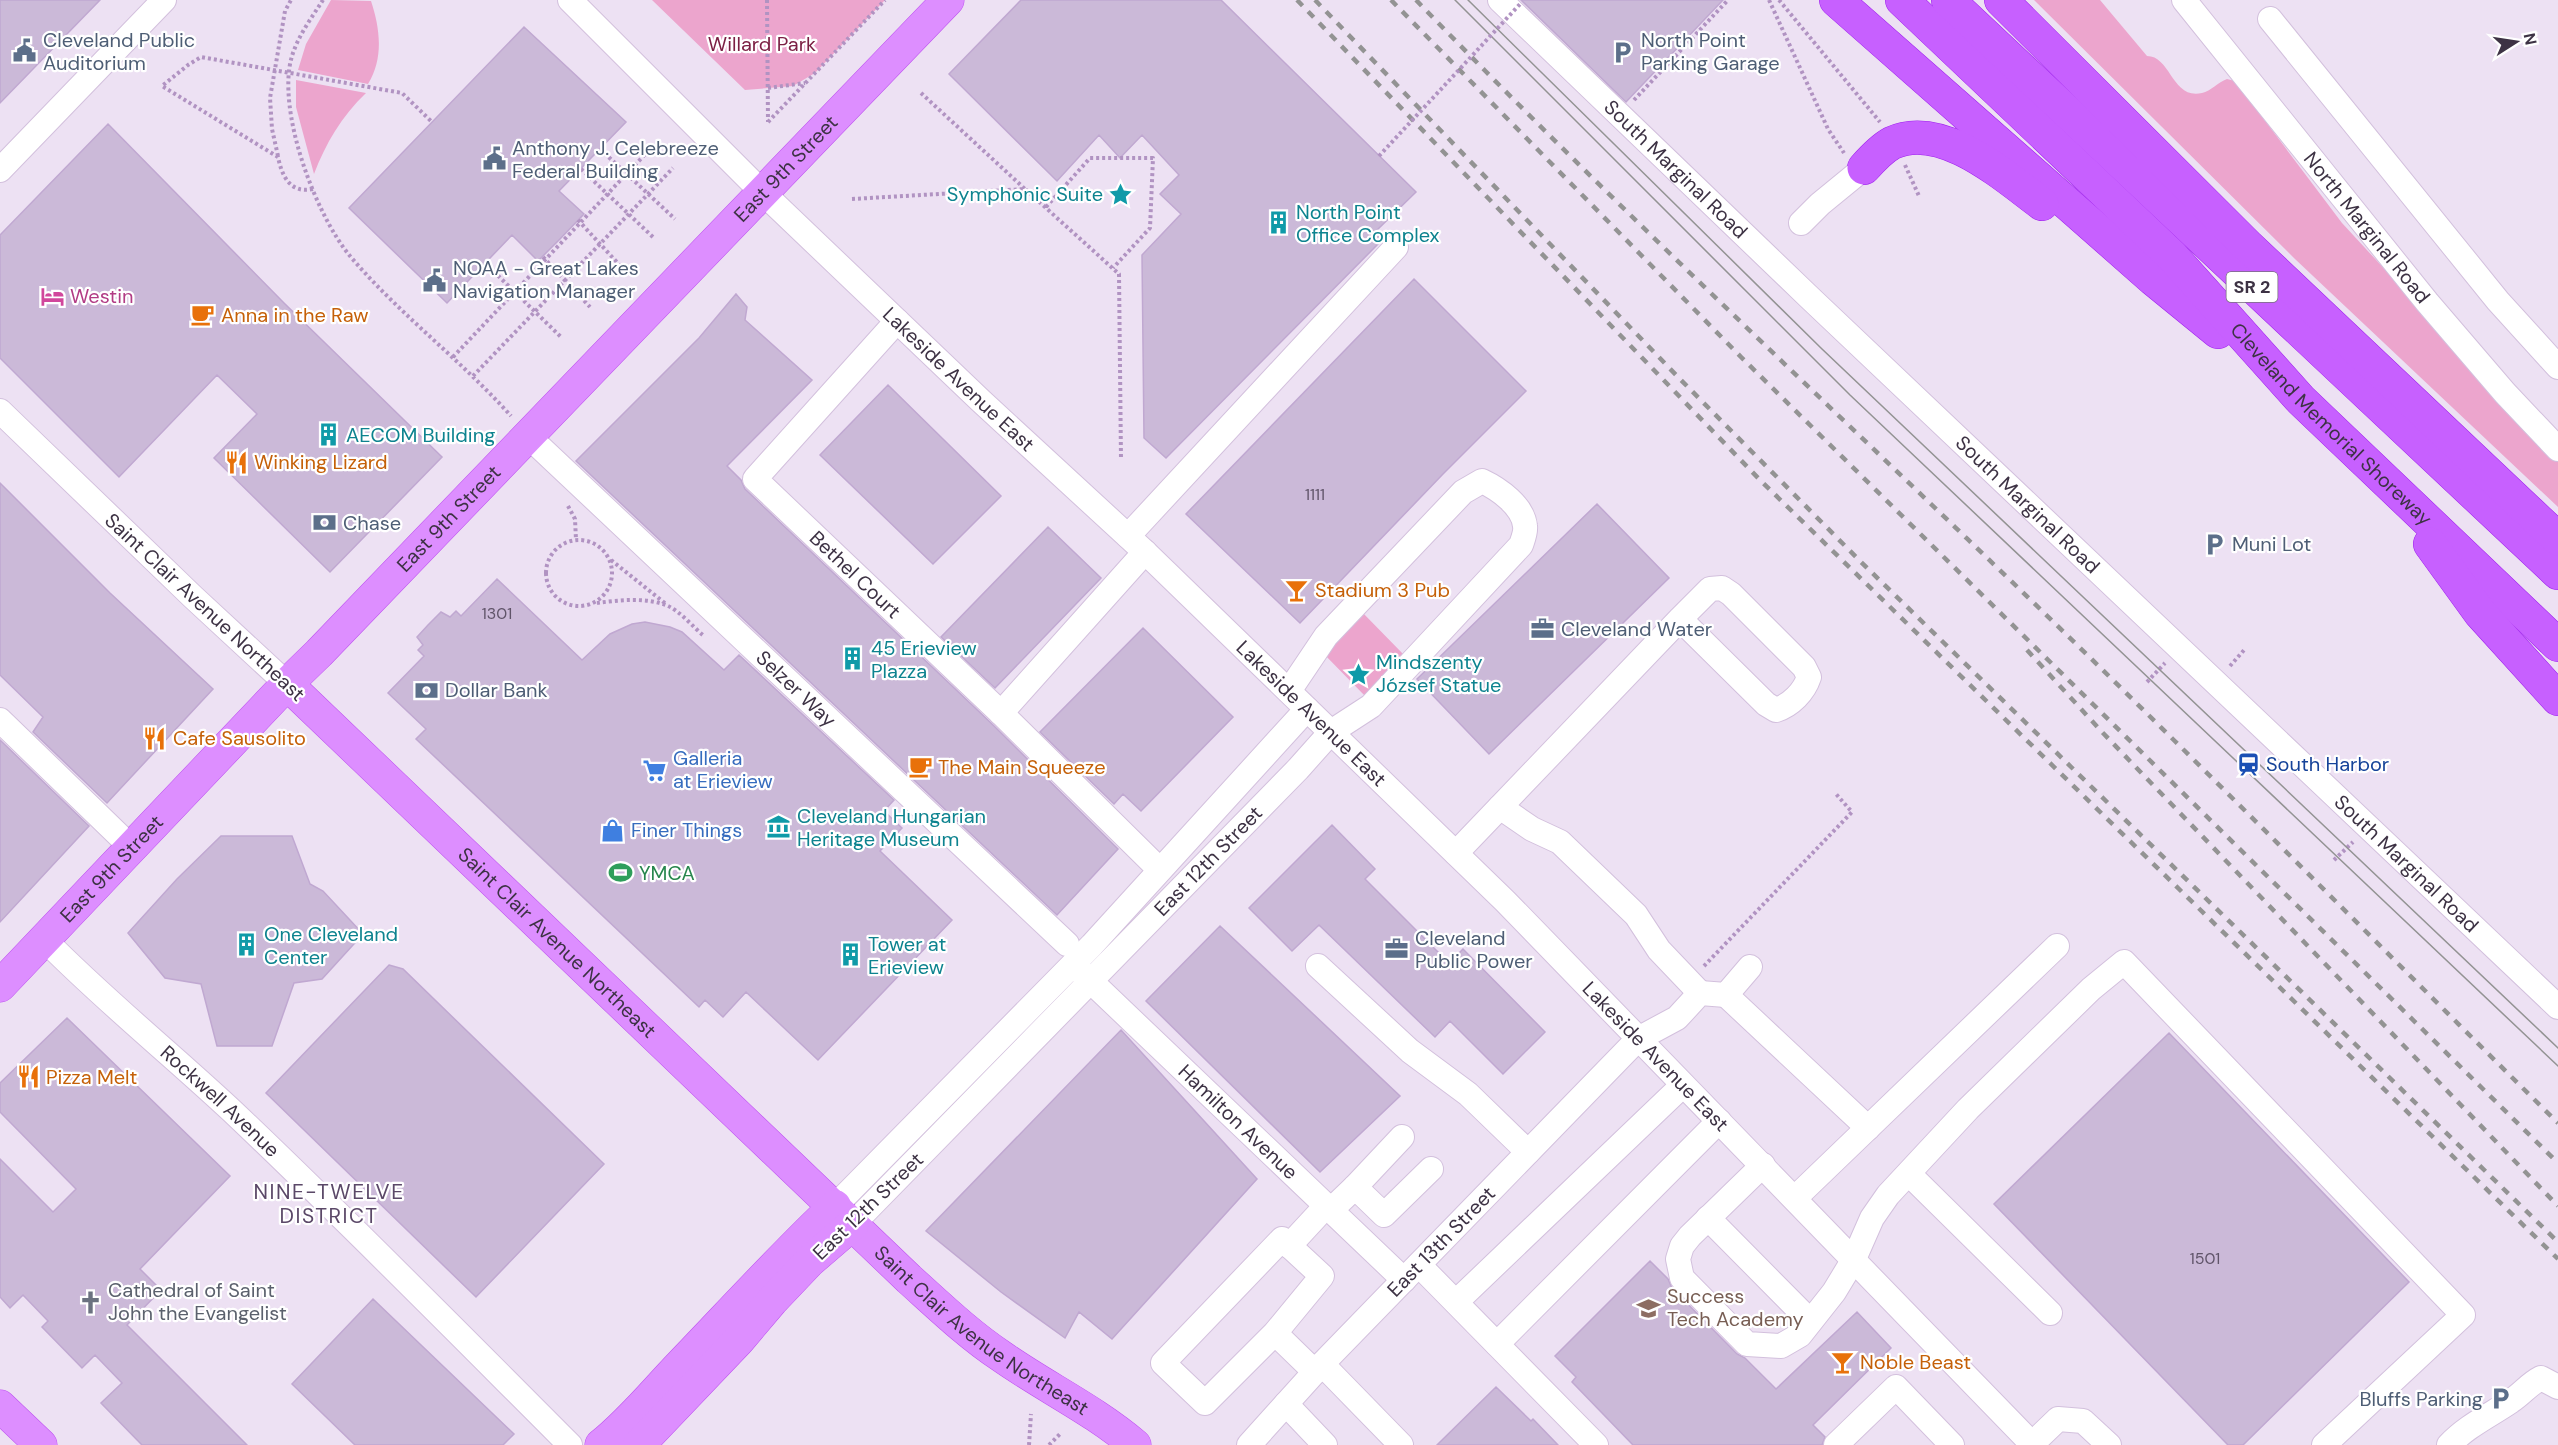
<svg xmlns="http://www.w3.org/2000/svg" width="2558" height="1445" viewBox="0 0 2558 1445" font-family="'DM Sans',sans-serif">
<rect width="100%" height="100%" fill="#ede1f3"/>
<path fill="#eca5cd" d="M331 0 371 1C380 28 384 58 368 84L298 70 306 44Z
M652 0H885L815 73 793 86 745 90Z
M2034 0H2100L2147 56C2171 56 2172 100 2202 93 2211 91 2218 82 2227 79L2235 81 2342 223 2558 457V507L2295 259Z
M296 80 366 93C341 117 326 143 314 174L296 107Z
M1361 611 1405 656 1365 696 1321 651Z"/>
<path fill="#cbb9d8" stroke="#c0a8d1" stroke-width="1.5" d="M0 0H100L0 103Z
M1021 0H1221L1416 192 1375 232 1382 240 1166 458 1144 438 1142 255 1181 214 1160 194 1179 175 1142 135 1120 158 1099 135 1057 181 949 74Z
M1521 0H1723L1626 102Z
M524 27 626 122 559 191 584 214 560 239 538 261 512 235 447 303 349 208Z
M108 124 284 303 442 457 330 572 214 458 257 414 217 375 119 477 0 358V235Z
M1414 279 1526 391 1443 474 1300 623 1186 514Z
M736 294 747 307 745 320 812 380 727 466 741 480 745 489 991 723 1118 849 1057 915 576 461 699 338Z
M888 385 1001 496 933 564 820 455Z
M0 483 110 593 213 689 107 803 33 732 43 717 0 675Z
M1597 504 1669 578 1489 754 1417 679Z
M1048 527 1101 578 995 688 941 637Z
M497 579 582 660 610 634 632 624 645 622 670 627 682 632 724 670 739 655 894 800 884 811 902 828 880 851 952 920 818 1060 746 992 723 1017 705 1000 699 1007 416 739 426 729 388 693 424 656 418 650 423 645 417 637 428 625 441 612 450 617 456 611 461 616Z
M1143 628 1233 717 1141 811 1123 794 1114 804 1040 732Z
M0 740 89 826 0 922Z
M1332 825 1375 869 1365 879 1449 963 1463 949 1545 1032 1503 1074 1450 1021 1435 1037 1319 925 1292 951 1249 908Z
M221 836H292L310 884 323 891 363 934 322 979 294 983 272 1046H217L201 984 165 978 128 933 177 879Z
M1220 926 1400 1096 1320 1172 1146 1001Z
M389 965 403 969 604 1164 476 1297 266 1093Z
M67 1018 230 1176 140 1269 161 1290 127 1325 247 1445H142L101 1403 122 1383 95 1355 82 1368 42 1327 48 1321 23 1295 10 1308 0 1297V1159L53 1212 76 1189 0 1112V1083Z
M1121 1030 1257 1179 1112 1339 1079 1312 1065 1338 1001 1292 926 1231Z
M2169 1033 2409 1282 2243 1445H2228L1994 1204Z
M1650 1261 1668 1279 1672 1288 1737 1354 1745 1358 1776 1389 1857 1312 1891 1348 1813 1425 1825 1437 1822 1445H1633L1572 1382 1576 1377 1555 1356Z
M373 1299 514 1434 503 1445H355L292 1384Z
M1496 1387 1531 1421 1533 1419 1558 1445H1437Z"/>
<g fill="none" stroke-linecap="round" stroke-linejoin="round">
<defs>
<g id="minor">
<path id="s1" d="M570 0 762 192 981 401 1145 552 1505 901 2033 1445"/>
<path id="s2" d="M1500 0 1809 297 2558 1007"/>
<path id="s3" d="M2184 0 2427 302 2505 393 2558 449"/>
<path d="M2270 19 2498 301 2558 367"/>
<path d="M0 170 164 0"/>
<path d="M1801 223 1820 204 1864 168"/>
<path id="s4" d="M897 321 755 479 1001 713 1159 869"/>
<path d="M0 411 193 597 287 684"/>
<path id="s5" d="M527 435 1067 944"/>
<path d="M1128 536 1396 247"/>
<path d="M1001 713 1145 552"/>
<path d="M0 720 132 848"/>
<path d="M1500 807 1532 829 1560 842 1636 915 1659 950 1700 993"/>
<path d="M1456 853 1680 619 1710 589 1722 588 1731 594 1804 667 1809 677C1804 692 1791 705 1776 710L1766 704 1680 619"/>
<path id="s6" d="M45 940C104 1000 170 1053 232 1111 347 1220 458 1333 570 1445"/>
<path d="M1318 966 1410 1051 1468 1094 1528 1152"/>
<path id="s7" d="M1079 970 1404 1280"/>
<path d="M1726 995 1868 1128"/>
<path d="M1763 1165 1690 1236 1682 1246 1678 1259 1682 1278 1747 1344 1781 1346 1800 1335 1834 1292 1854 1259 1872 1218 1888 1195 1968 1109 2091 989 2124 962 2463 1315 2324 1445"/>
<path d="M1909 1174 2050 1313"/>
<path d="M1355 1187 1402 1137"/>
<path d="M1795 1198 2057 946"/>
<path d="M835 1206 1092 945 1307 709"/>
<path d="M1331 1210 1355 1187 1384 1215 1431 1169"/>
<path d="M1708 1218 1810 1321"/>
<path id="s8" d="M853 1224 1298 769 1331 732 1371 706 1521 545C1523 539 1526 532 1525 526 1523 506 1499 489 1482 481L1463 492 1326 636 1289 691"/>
<path d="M1289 1246 1326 1206"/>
<path d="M1419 1265 1596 1445"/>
<path d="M1456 1302 1683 1085"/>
<path d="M1275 1333 1322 1276 1282 1239 1163 1363 1205 1403 1275 1333 1315 1372"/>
<path d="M1497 1344 1719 1121"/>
<path d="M1322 1364 1401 1445"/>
<path d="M1286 1404 1325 1445"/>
<path d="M2032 1444 2058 1419 2083 1421 2109 1445"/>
<path id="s9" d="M1249 1445 1322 1364 1638 1039 1677 1018 1700 993 1726 995 1750 967"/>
<path d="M1836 1445 1896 1387 1952 1445"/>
<path d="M2449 1445C2467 1426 2489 1416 2511 1401 2522 1394 2529 1384 2541 1378L2558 1387"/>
</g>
<g id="major">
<path id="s10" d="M287 684 909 1279C939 1306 968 1334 1001 1356 1045 1387 1094 1410 1135 1445"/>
<path id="s11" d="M0 986 287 684 319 653 948 0"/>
<path d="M0 1406 41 1445"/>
<path d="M601 1445C631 1421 654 1392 681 1364 732 1311 781 1257 835 1206"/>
<path d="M639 1445 739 1340 772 1301 810 1261 853 1224"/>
</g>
<g id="highway">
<path d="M1836 0 2153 279 2218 332"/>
<path id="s12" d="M1902 0 2172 256 2301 400 2558 645"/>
<path d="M1948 0 2558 573"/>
<path d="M2001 0 2247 245 2558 539"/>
<path d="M1864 168C1872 159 1881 149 1892 143 1942 120 2004 176 2042 204"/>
<path d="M2430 544 2480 613 2558 699"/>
</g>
</defs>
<use href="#minor" stroke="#d3c0dd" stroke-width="26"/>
<use href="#major" stroke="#bd53ef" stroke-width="33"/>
<use href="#highway" stroke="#9e22ec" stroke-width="34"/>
<path stroke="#b193c2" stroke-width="4" stroke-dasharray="3 3" stroke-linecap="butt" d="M323 0C312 17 298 36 292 56 276 109 315 214 350 256 399 314 461 360 511 416
M767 0 768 122
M1769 0 1828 129 1844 153
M1779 0 1880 122
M768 88 805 83
M921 93 1025 189
M1634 100 1728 0
M768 122 885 0
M600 149 675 219
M278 156 272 129 270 98 285 11 291 0
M1905 165 1919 196
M581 169 655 239
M313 189C290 194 282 176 278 157L162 86 188 65 201 57 402 93 432 122
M852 199 1025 189 1119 274 1121 460
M1046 207 1090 158H1153L1150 228 1113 268
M578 220 625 271
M543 257 590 307
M485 263 561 337
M453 357 652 147
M473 376 673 168
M568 506 575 519 576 540
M546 573a33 33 0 1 1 66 0a33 33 0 1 1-66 0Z
M611 560 666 604
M597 603C619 600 647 597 668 606 681 612 693 627 704 636
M2230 666 2245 649
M2147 682 2165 663
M2334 860 2353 842
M1704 966 1852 812 1836 794
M1029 1445 1031 1414
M1049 1445 1061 1433"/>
<use href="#minor" stroke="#fff" stroke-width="24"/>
<use href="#major" stroke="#dd8eff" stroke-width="32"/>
<use href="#highway" stroke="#c760ff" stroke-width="33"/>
<path stroke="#939393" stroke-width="1.5" d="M1455 0 1850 395 2558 1066
M1468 0 1822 349 2558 1048"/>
<path stroke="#939393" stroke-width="4.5" stroke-dasharray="8 8" stroke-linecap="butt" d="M1297 0 1759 479 2558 1259
M1315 0 1678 377 1860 561 2558 1242
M1391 0 1741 357 2558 1163
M1416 0C1608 199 1810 387 2009 579 2195 758 2375 942 2558 1123
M2027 650 2103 733 2558 1206"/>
<path stroke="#b193c2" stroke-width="4" stroke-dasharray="3 3" stroke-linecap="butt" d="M1379 156 1521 3"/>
</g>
<defs>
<symbol id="civic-bare" viewBox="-9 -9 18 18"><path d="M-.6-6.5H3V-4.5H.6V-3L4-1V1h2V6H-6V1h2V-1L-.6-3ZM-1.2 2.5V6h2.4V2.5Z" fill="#5c6f8a" stroke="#fff" stroke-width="2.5" paint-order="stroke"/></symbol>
<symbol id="parking-bare" viewBox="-9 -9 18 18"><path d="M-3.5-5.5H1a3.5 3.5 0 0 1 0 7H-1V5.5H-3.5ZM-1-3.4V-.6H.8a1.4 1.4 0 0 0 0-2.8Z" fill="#5c6f8a" stroke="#fff" stroke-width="2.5" paint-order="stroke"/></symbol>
<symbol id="sight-bare" viewBox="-9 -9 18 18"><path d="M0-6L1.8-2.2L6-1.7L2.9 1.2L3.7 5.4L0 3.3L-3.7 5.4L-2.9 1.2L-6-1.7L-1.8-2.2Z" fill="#0f9aa8" stroke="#fff" stroke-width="2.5" paint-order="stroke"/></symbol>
<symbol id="building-bare" viewBox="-9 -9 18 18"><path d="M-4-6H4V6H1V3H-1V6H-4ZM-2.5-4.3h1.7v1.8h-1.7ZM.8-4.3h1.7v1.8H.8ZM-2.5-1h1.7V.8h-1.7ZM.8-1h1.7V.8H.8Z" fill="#0f9aa8" stroke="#fff" stroke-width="2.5" paint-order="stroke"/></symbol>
<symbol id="hotel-bare" viewBox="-9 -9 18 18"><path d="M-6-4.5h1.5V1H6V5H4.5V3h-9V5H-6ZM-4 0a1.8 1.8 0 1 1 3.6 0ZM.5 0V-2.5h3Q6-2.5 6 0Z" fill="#d1479c" stroke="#fff" stroke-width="2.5" paint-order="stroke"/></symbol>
<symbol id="cafe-bare" viewBox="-9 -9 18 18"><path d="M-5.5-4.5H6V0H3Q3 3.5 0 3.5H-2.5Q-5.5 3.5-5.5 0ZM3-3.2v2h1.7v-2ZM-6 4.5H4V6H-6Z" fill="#e8710a" stroke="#fff" stroke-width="2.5" paint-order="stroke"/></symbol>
<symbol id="restaurant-bare" viewBox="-9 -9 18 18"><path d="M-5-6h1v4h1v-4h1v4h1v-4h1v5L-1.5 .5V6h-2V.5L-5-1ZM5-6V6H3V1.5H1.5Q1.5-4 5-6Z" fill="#e8710a" stroke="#fff" stroke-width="2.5" paint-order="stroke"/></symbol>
<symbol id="bank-bare" viewBox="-9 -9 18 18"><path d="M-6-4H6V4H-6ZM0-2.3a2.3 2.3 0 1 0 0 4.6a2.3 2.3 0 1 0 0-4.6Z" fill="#5c6f8a" stroke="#fff" stroke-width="2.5" paint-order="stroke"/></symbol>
<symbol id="bar-bare" viewBox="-9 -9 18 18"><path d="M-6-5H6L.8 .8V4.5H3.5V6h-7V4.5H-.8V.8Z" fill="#e8710a" stroke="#fff" stroke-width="2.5" paint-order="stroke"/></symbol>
<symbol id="office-bare" viewBox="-9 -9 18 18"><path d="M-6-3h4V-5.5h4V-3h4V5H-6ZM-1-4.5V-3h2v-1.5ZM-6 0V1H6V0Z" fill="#5c6f8a" stroke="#fff" stroke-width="2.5" paint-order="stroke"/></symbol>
<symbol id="station-bare" viewBox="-9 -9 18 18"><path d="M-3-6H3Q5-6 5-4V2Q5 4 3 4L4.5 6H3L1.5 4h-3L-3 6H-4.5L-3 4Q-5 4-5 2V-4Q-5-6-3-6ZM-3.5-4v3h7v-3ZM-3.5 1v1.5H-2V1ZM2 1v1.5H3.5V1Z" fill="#1a4fb4" stroke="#fff" stroke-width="2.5" paint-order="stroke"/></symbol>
<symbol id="supermarket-bare" viewBox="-9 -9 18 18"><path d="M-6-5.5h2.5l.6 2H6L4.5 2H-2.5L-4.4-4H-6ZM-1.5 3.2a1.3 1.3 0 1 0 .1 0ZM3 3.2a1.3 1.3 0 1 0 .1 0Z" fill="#3f7fe0" stroke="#fff" stroke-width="2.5" paint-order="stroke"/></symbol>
<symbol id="museum-bare" viewBox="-9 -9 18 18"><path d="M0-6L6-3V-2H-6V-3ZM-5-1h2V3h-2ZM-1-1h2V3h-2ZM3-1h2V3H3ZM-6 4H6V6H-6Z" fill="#0f9aa8" stroke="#fff" stroke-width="2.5" paint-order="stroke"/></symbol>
<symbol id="shop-bare" viewBox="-9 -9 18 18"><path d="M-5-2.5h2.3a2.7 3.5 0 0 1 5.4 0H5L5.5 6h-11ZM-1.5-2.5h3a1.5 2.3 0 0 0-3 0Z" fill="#3f7fe0" stroke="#fff" stroke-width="2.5" paint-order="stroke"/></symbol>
<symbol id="stadium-bare" viewBox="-9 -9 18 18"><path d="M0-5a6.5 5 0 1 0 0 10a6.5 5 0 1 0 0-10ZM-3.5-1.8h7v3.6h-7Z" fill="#2e9e5b" stroke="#fff" stroke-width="2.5" paint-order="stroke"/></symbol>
<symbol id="church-bare" viewBox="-9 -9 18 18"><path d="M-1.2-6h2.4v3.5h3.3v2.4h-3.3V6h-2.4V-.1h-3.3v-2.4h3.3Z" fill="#6b7280" stroke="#fff" stroke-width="2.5" paint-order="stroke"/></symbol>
<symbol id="school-bare" viewBox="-9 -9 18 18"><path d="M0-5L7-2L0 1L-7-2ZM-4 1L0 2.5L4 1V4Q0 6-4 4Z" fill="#8d6e63" stroke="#fff" stroke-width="2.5" paint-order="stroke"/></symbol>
</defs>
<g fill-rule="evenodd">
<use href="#civic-bare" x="8" y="34" width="33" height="33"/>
<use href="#parking-bare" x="1606" y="36" width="33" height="33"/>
<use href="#civic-bare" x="478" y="142" width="33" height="33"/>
<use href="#sight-bare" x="1104" y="178" width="33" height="33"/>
<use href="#building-bare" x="1262" y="206" width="33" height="33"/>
<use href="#civic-bare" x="418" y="264" width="33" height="33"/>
<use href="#hotel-bare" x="36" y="280" width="33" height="33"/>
<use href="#cafe-bare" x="186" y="298" width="33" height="33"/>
<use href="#building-bare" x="312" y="418" width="33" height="33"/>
<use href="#restaurant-bare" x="220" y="446" width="33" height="33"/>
<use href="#bank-bare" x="308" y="506" width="33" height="33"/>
<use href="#parking-bare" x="2198" y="528" width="33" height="33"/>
<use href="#bar-bare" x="1280" y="574" width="33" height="33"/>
<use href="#office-bare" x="1526" y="612" width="33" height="33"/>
<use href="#building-bare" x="836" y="642" width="33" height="33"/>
<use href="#sight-bare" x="1342" y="658" width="33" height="33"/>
<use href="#bank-bare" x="410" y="674" width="33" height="33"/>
<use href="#restaurant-bare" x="138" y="722" width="33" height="33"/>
<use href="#station-bare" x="2232" y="748" width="33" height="33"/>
<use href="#cafe-bare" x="904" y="750" width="33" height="33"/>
<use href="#supermarket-bare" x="638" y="754" width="33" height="33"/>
<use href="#museum-bare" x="762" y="810" width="33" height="33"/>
<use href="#shop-bare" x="596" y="814" width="33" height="33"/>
<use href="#stadium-bare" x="604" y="856" width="33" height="33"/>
<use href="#building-bare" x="230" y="928" width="33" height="33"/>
<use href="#office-bare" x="1380" y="932" width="33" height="33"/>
<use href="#building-bare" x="834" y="938" width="33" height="33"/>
<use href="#restaurant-bare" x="12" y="1060" width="33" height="33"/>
<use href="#church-bare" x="74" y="1286" width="33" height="33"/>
<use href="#school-bare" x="1632" y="1292" width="33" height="33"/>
<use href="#bar-bare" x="1826" y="1346" width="33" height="33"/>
<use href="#parking-bare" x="2484" y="1382" width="33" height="33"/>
</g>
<g text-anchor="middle" stroke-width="4.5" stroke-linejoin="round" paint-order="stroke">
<g font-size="16" fill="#605469">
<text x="1315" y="500">1111</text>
<text x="497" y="619">1301</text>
<text x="2205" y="1264">1501</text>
</g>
<rect fill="#fff" stroke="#77707c" stroke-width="1.5" x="2226.5" y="272" width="51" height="30" rx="4.5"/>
<g font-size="18" font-weight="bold" fill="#3d3244">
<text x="2252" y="293">SR 2</text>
</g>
<g font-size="20" fill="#4e5e75" stroke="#fff" text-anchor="start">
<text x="43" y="47">Cleveland Public<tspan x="43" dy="23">Auditorium</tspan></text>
<text x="1641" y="47">North Point<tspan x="1641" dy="23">Parking Garage</tspan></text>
<text x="512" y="155">Anthony J. Celebreeze<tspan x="512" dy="23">Federal Building</tspan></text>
<text x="453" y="275">NOAA - Great Lakes<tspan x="453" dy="23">Navigation Manager</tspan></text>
<text x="343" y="530">Chase</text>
<text x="2232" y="551">Muni Lot</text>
<text x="1561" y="636">Cleveland Water</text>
<text x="445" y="697">Dollar Bank</text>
<text x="1415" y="945">Cleveland<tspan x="1415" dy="23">Public Power</tspan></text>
<text x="2483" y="1406" text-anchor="end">Bluffs Parking</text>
</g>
<g font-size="20" fill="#7b2044" stroke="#fff">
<text x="762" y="51">Willard Park</text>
</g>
<g font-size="20" fill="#3d3244" stroke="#fff">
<text dy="7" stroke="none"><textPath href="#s11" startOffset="1134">East 9th Street</textPath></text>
<text dy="7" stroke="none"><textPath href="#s2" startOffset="244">South Marginal Road</textPath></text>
<text dy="7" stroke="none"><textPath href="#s3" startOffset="292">North Marginal Road</textPath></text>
<text dy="7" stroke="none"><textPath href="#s1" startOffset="543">Lakeside Avenue East</textPath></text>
<text dy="7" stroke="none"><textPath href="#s12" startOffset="604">Cleveland Memorial Shoreway</textPath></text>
<text dy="7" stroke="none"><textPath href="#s2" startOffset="730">South Marginal Road</textPath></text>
<text dy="7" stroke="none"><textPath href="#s11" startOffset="648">East 9th Street</textPath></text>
<text dy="7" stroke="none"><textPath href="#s4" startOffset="351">Bethel Court</textPath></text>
<text transform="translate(205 607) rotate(43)" y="7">Saint Clair Avenue Northeast</text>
<text dy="7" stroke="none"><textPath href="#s5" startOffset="370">Selzer Way</textPath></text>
<text dy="7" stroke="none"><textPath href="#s1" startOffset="1029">Lakeside Avenue East</textPath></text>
<text dy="7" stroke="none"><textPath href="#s8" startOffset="508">East 12th Street</textPath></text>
<text dy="7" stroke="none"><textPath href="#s2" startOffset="1252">South Marginal Road</textPath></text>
<text dy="7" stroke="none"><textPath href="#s11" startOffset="162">East 9th Street</textPath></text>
<text dy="7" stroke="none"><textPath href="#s10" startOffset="374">Saint Clair Avenue Northeast</textPath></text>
<text dy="7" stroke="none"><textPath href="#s1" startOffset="1515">Lakeside Avenue East</textPath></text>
<text dy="7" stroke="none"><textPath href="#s6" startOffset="238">Rockwell Avenue</textPath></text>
<text dy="7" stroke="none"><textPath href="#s7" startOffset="220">Hamilton Avenue</textPath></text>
<text transform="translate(868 1206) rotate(-44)" y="7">East 12th Street</text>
<text dy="7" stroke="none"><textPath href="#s9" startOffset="280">East 13th Street</textPath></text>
<text dy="7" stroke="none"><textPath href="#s10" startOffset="950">Saint Clair Avenue Northeast</textPath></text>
</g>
<g font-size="20" fill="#0d838f" stroke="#fff" text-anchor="start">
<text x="1103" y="201" text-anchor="end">Symphonic Suite</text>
<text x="1296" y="219">North Point<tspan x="1296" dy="23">Office Complex</tspan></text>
<text x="346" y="442">AECOM Building</text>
<text x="871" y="655">45 Erieview<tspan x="871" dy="23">Plazza</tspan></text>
<text x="1376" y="669">Mindszenty<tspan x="1376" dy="23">József Statue</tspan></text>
<text x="797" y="823">Cleveland Hungarian<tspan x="797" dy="23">Heritage Museum</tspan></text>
<text x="264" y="941">One Cleveland<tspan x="264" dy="23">Center</tspan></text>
<text x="868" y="951">Tower at<tspan x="868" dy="23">Erieview</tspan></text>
</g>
<g font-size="20" fill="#b23c85" stroke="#fff" text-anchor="start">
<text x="70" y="303">Westin</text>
</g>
<g font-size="20" fill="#c56008" stroke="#fff" text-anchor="start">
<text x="221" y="322">Anna in the Raw</text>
<text x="254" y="469">Winking Lizard</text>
<text x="1315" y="597">Stadium 3 Pub</text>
<text x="173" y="745">Cafe Sausolito</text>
<text x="938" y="774">The Main Squeeze</text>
<text x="46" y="1084">Pizza Melt</text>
<text x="1860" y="1369">Noble Beast</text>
</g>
<g font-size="20" fill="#366cbe" stroke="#fff" text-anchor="start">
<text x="673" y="765">Galleria<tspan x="673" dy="23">at Erieview</tspan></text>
<text x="631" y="837">Finer Things</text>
</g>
<g font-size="20" fill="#164399" stroke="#fff" text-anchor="start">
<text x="2266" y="771">South Harbor</text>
</g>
<g font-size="20" fill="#27864d" stroke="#fff" text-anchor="start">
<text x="639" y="880">YMCA</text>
</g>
<g font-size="20" fill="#5b616d" stroke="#fff" text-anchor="start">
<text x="108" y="1297">Cathedral of Saint<tspan x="108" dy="23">John the Evangelist</tspan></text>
</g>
<g font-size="20" fill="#785e54" stroke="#fff" text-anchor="start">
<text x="1667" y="1303">Success<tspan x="1667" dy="23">Tech Academy</tspan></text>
</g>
<g font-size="21" letter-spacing="1.5" fill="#5b4868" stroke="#fff">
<text x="329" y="1199">NINE-TWELVE<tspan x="329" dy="24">DISTRICT</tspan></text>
</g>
</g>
<g transform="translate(2516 42) rotate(78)" stroke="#ffffff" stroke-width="4.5" paint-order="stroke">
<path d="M0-4.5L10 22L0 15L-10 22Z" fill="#3d3244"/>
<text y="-9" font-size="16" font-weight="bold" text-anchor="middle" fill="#3d3244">N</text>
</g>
</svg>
